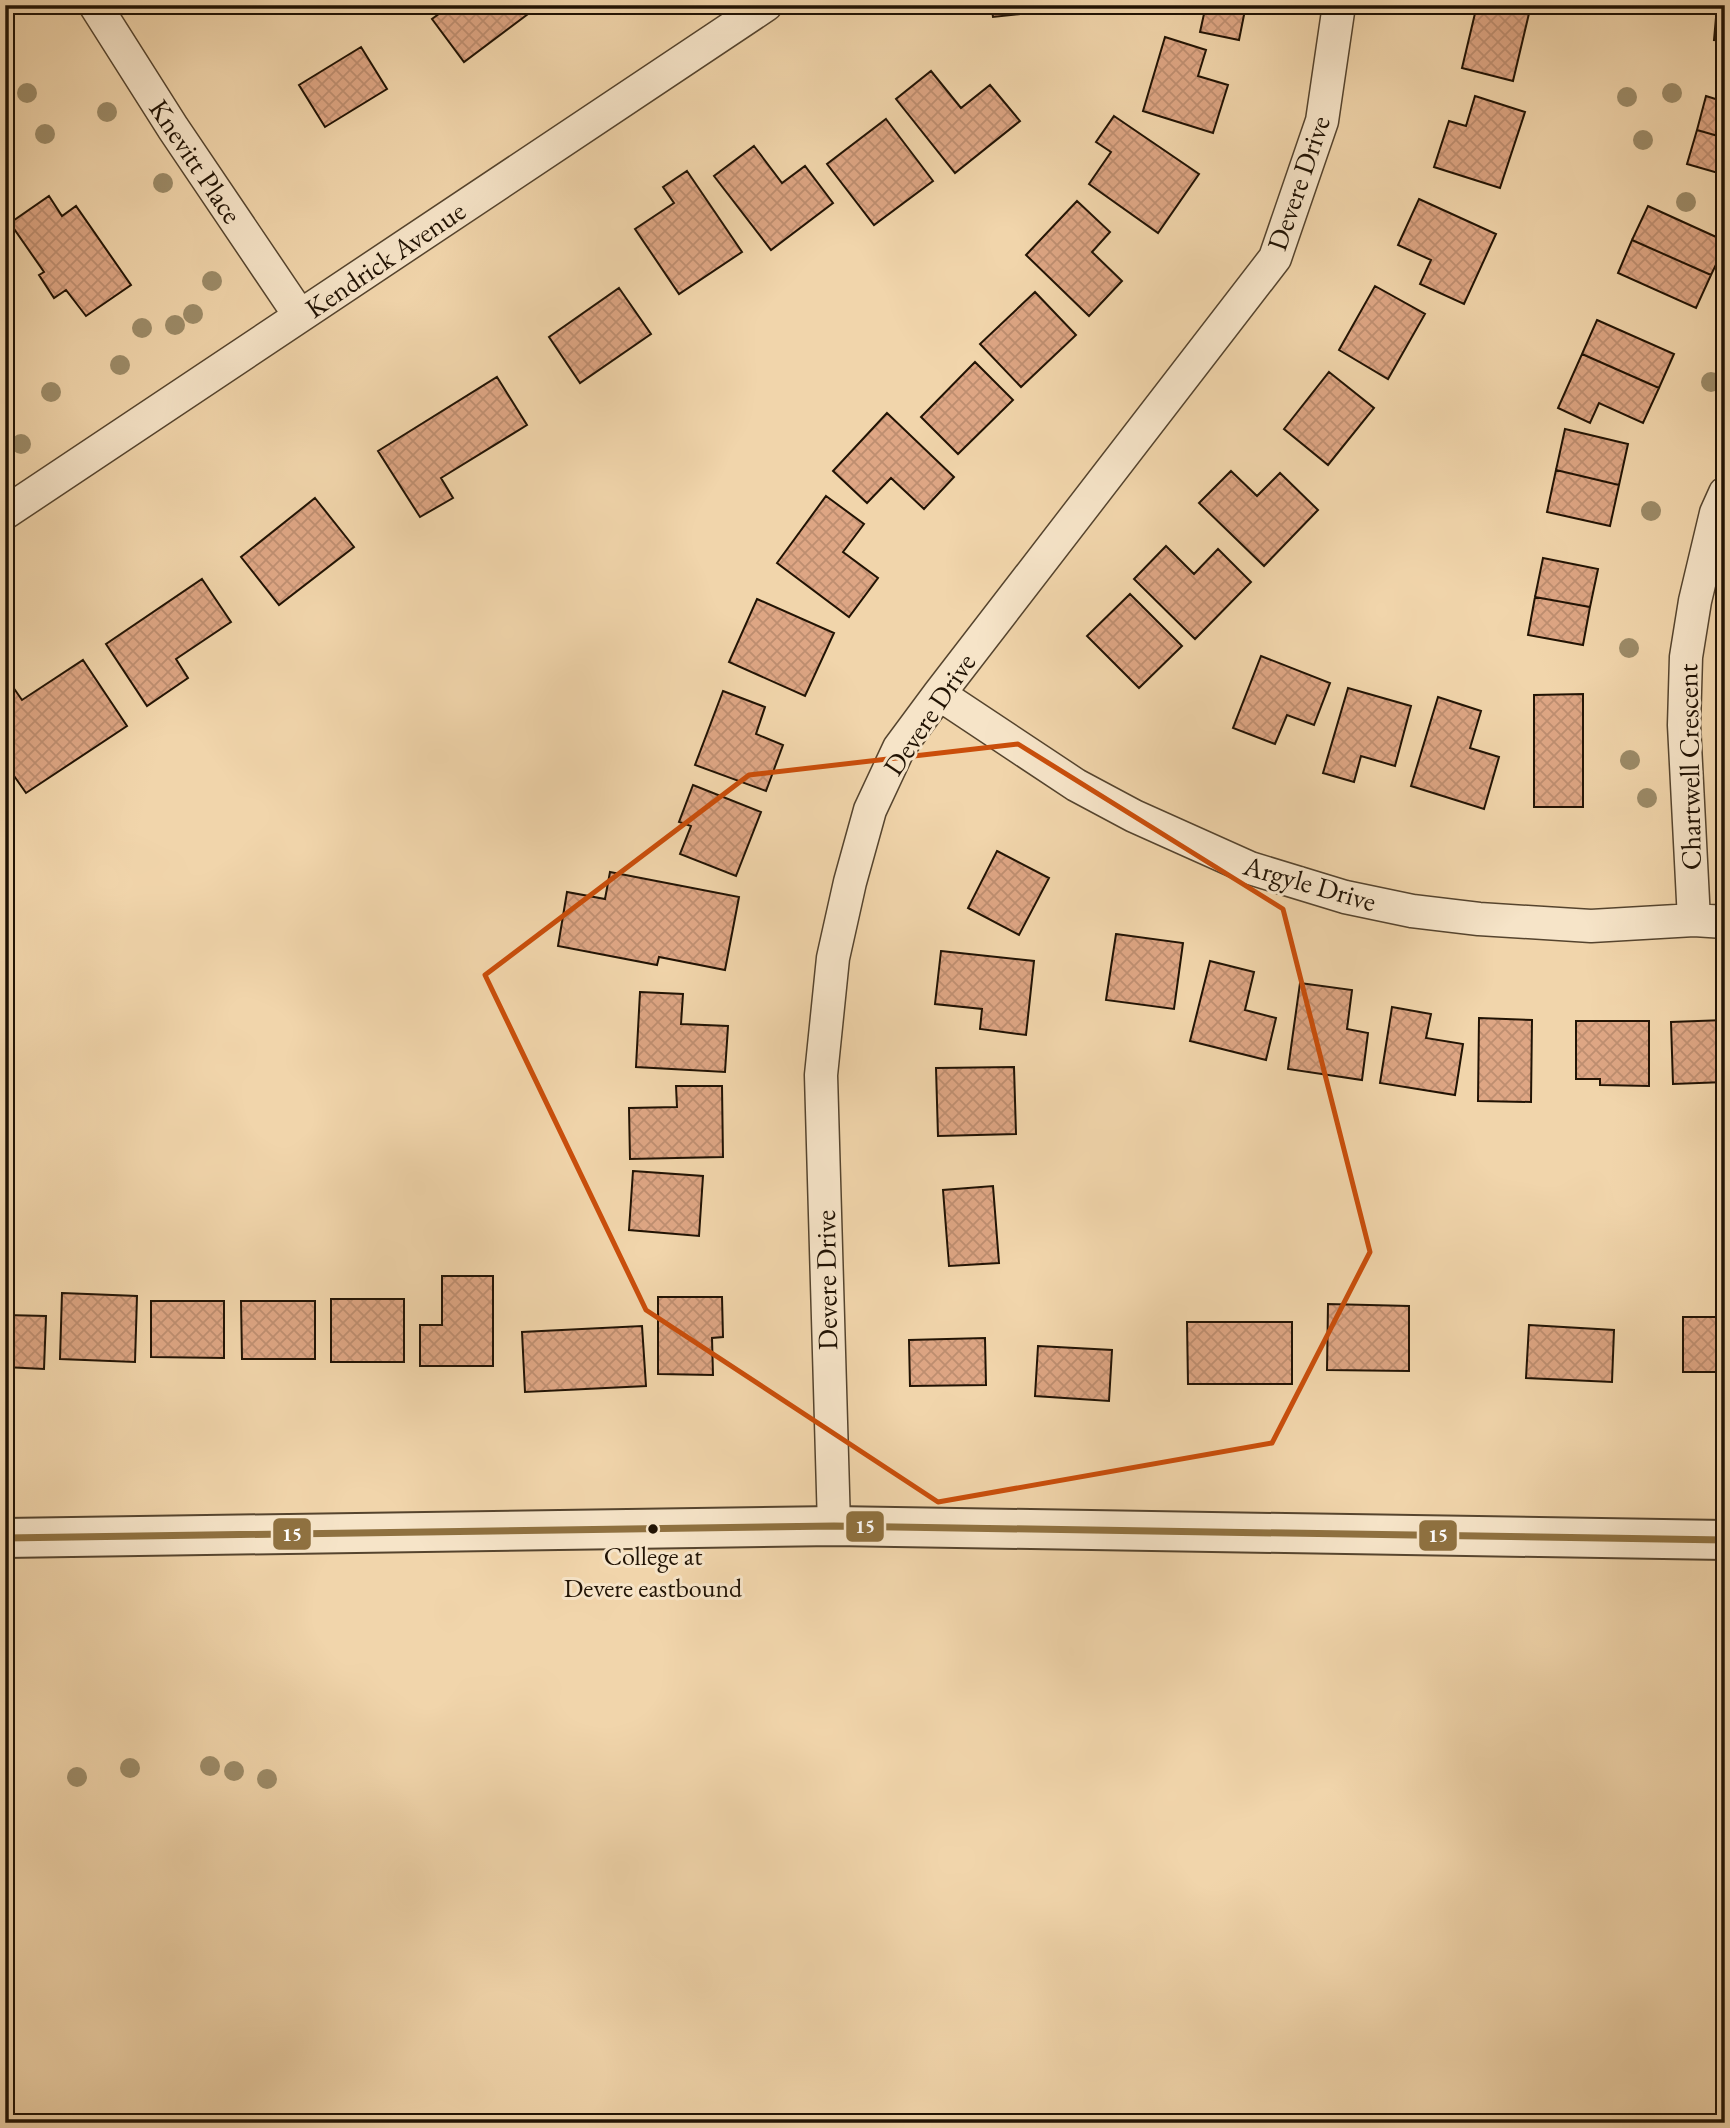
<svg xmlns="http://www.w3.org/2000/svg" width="1730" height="2128" viewBox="0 0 1730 2128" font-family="'EB Garamond',serif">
<defs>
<pattern id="building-cross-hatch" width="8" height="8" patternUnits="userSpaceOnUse" patternTransform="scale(1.75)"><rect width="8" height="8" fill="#dea684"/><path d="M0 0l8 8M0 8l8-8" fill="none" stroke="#be8e70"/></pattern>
</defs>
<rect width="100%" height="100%" fill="#f1d5ab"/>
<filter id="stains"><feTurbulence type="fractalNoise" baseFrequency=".00286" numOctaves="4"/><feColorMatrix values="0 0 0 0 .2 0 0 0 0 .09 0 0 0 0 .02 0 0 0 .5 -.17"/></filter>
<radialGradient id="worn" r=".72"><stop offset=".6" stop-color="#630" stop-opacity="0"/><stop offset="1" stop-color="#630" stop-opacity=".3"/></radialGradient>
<path fill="url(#building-cross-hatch)" stroke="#211304" stroke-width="2" d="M451 5H540L464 62 432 19Z
M991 5H1038L1039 12 993 17Z
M1187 5H1246L1239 40 1200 32 1204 14 1186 10Z
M1477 5H1531L1513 81 1462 68Z
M1717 6 1725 7V41L1714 40Z
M1165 37 1206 50 1198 76 1228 85 1213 133 1143 111Z
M361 47 387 89 325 127 299 85Z
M931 71 961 108 990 85 1020 121 955 173 896 99Z
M1475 96 1525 112 1500 188 1434 167 1449 121 1466 126Z
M1706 96 1725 102V138L1697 130Z
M1114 116 1199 174 1158 233 1089 184 1111 152 1096 142Z
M886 119 933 181 874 225 827 164Z
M1697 130 1725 138V175L1687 164Z
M754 146 782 183 805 166 833 203 771 250 714 176Z
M687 171 742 252 679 294 635 229 674 203 663 187Z
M49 196 62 216 76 206 131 285 86 316 66 290 54 298 39 275 44 272 10 223Z
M1419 199 1496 234 1464 304 1420 284 1431 260 1398 245Z
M1077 201 1110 232 1092 252 1122 281 1089 316 1026 255Z
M1648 206 1725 241V246L1711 275 1632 240Z
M1632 240 1711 275 1696 308 1618 273Z
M1375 286 1425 314 1388 379 1339 350Z
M619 288 651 334 580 383 549 337Z
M1035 292 1076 335 1021 387 980 344Z
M1597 320 1674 354 1659 388 1582 354Z
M1582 354 1659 388 1643 423 1599 403 1590 423 1558 408Z
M975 362 1013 400 958 454 921 417Z
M1329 372 1374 408 1328 465 1284 429Z
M497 377 527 425 441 478 453 498 420 517 378 451Z
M887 413 954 477 924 509 891 478 867 503 833 471Z
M1565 429 1628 444 1619 485 1556 470Z
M1556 470 1619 485 1610 526 1547 512Z
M1231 471 1257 496 1280 473 1318 510 1264 566 1199 503Z
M826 496 864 524 843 552 878 578 849 617 777 563Z
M315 498 354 547 279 605 241 557Z
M1166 546 1194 574 1218 549 1251 582 1195 639 1134 579Z
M1543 558 1598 569 1590 607 1535 597Z
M202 579 231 622 176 659 188 678 147 706 106 644Z
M1130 594 1182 646 1139 688 1087 636Z
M1535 597 1590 607 1583 645 1528 635Z
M757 599 834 633 805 696 729 662Z
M1261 656 1330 683 1314 725 1287 715 1275 744 1233 728Z
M83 660 127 726 26 793 5 763V692L13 687 22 700Z
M1348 688 1411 706 1395 766 1361 756 1354 782 1323 773Z
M723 691 765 707 756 734 783 745 766 791 695 765Z
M1583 694V807H1534V695Z
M1438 697 1481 711 1470 748 1499 757 1484 809 1411 786Z
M693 785 761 812 736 876 680 854 691 826 679 822Z
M997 851 1049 878 1019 935 968 908Z
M610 872 739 897 725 970 659 957 657 965 558 946 567 892 605 899Z
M1116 934 1183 943 1174 1009 1106 1000Z
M941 951 1034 961 1026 1035 980 1029 982 1009 935 1004Z
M1210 961 1254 972 1245 1010 1276 1018 1266 1060 1190 1041Z
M1300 983 1352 990 1347 1029 1368 1033 1362 1080 1288 1069Z
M640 992 683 994 681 1024 728 1026 725 1072 636 1067Z
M1392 1007 1431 1014 1426 1038 1463 1044 1455 1095 1380 1083Z
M1479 1018 1532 1020 1531 1102 1478 1101Z
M1725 1020V1082L1673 1084 1671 1022Z
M1576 1021H1649V1086L1600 1085V1079H1576Z
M1014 1067 1016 1134 938 1136 936 1068Z
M676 1086H722L723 1157 630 1159 629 1108 677 1107Z
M633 1171 703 1176 699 1236 629 1230Z
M993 1186 999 1263 949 1266 943 1190Z
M442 1276H493V1366H420V1325H442Z
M62 1293 137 1296 135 1362 60 1359Z
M658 1297H722L723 1337 712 1338 713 1375 658 1374Z
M331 1299H404V1362H331Z
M151 1301H224V1358L151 1357Z
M241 1301H315V1359H242Z
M1328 1304 1409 1306V1371L1327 1370Z
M5 1315 46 1316 44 1369 5 1367Z
M1683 1317H1725V1372H1683Z
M1187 1322H1292V1384H1188Z
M1529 1325 1614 1330 1612 1382 1526 1378Z
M642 1326 646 1386 525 1392 522 1332Z
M985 1338 986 1385 910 1386 909 1340Z
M1038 1346 1112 1350 1109 1401 1035 1396Z"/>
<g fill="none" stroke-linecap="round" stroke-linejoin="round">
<defs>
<path id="minor" d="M95 5 173 128 300 316
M5 513 766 5
M939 694 1076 785 1134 816 1250 868 1345 897 1412 911 1479 919 1591 926 1694 920 1725 922
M1694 920 1684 725 1686 657 1695 601 1716 513 1725 493
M834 1526 821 1075 833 958 850 882 870 810 899 748 939 694 1275 258 1322 121 1339 5"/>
<path id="tertiary" d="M5 1538 834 1526 1725 1540"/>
</defs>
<use href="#minor" stroke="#55442e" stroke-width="35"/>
<use href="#tertiary" stroke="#55442e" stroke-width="42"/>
<use href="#minor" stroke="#f6e4c8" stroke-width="32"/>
<use href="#tertiary" stroke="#f6e4c8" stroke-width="38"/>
<defs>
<path id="bus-1" d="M5 1538 834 1526 1725 1540"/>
</defs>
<use href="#bus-1" stroke="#f6e4c8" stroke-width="12"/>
<use href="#bus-1" stroke="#8f7140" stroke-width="7"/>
</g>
<g fill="#9c8b68">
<circle cx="27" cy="93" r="10"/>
<circle cx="1672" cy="93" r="10"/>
<circle cx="1627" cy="97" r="10"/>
<circle cx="107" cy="112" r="10"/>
<circle cx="45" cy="134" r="10"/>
<circle cx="1643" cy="140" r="10"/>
<circle cx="163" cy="183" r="10"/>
<circle cx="1686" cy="202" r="10"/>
<circle cx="212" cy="281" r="10"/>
<circle cx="193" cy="314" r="10"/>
<circle cx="175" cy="325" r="10"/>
<circle cx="142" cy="328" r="10"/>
<circle cx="120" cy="365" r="10"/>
<circle cx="1711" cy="382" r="10"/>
<circle cx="51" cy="392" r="10"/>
<circle cx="21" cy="444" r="10"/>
<circle cx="1651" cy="511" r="10"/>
<circle cx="1629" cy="648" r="10"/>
<circle cx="1630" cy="760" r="10"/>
<circle cx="1647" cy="798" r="10"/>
<circle cx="210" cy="1766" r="10"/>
<circle cx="130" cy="1768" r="10"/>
<circle cx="234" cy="1771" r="10"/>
<circle cx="77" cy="1777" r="10"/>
<circle cx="267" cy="1779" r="10"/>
</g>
<path fill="none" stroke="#ca4e0b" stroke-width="5" stroke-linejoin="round" d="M1018 744 1283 909 1370 1252 1272 1443 938 1502 646 1310 485 975 749 775Z"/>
<circle fill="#211304" stroke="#f6e4c8" stroke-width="2.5" cx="653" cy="1529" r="6"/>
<g text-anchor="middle" stroke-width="6" stroke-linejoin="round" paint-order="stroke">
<g font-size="26" fill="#211304" stroke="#f6e4c8">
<text x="653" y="1565">College at<tspan x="653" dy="32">Devere eastbound</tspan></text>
</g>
<g font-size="28" fill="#211304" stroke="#f6e4c8">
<text transform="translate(196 161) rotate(56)" y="10">Knevitt Place</text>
<text transform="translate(1298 183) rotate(-71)" y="10">Devere Drive</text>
<text transform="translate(385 259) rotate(-34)" y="10">Kendrick Avenue</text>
<text transform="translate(929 714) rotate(-56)" y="10">Devere Drive</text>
<text transform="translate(1689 767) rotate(-91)" y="10">Chartwell Crescent</text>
<text transform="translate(1310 883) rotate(16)" y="10">Argyle Drive</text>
<text transform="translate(826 1280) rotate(-91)" y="10">Devere Drive</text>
</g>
</g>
<g stroke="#f6e4c8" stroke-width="2.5">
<rect x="845" y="1510" width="40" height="33" rx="7" fill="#8f7140"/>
<rect x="272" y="1517" width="40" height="34" rx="7" fill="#8f7140"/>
<rect x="1418" y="1519" width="40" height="33" rx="7" fill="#8f7140"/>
</g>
<g font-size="19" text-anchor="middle" font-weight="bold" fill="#fff">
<text x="865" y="1533">15</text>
<text x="292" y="1541">15</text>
<text x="1438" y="1542">15</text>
</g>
<rect width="1730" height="2128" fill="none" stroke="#f1d5ab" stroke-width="28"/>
<rect x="7" y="7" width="1716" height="2114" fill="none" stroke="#211304" stroke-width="3.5"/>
<rect x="14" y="14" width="1702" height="2100" fill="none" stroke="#211304" stroke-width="2"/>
<rect width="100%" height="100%" filter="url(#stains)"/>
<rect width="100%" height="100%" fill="url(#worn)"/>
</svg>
